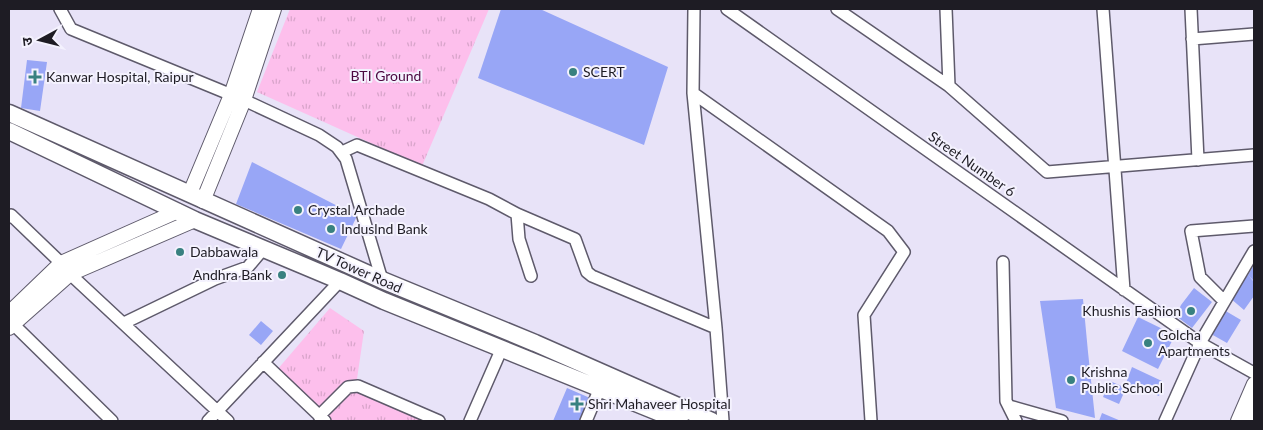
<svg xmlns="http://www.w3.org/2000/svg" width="1263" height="430" viewBox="0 0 1263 430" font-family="Lato,'Noto Sans Devanagari',sans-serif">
<defs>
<pattern id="park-tufts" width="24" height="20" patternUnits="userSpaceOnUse" patternTransform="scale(1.25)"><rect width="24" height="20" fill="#fdbfec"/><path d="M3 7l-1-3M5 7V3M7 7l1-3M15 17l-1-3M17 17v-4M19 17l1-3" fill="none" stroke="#d8a4ca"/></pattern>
</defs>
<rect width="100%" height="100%" fill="#e8e3f8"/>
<path fill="url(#park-tufts)" d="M290 9H489L422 166 257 92Z
M330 308 364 331 357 379 442 421H327L277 370Z"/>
<path fill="#98a6f6" d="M501 9H540L668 67 644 145 478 78Z
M27 60 47 62 40 111 21 108Z
M252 162 357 216 341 249 236 204Z
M1254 265V281L1248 275Z
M1248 275 1254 282V296L1244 310 1230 298Z
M1194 288 1212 302 1192 328 1176 316 1181 305Z
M1083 299 1088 352 1095 418 1056 408 1040 301Z
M1224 310 1241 320 1227 343 1211 334Z
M1138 317 1175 335 1158 369 1122 351Z
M261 321 273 331 261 345 249 335Z
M1132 367 1164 382 1159 396 1126 383Z
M1110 381 1126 388 1119 404 1103 397Z
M567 388 590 398 580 421H553Z
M1102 413 1121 421H1099Z"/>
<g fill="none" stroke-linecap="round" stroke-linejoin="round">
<defs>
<path id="minor" d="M60 9 71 29 244 100 319 135 337 147 346 159 382 280
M694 9 693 93 716 328 723 421
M727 9 1200 343 1254 373
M837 9 949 86 1047 172 1254 155
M946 9 949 86
M1103 9 1124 290
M1191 9 1198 160
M1192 39 1254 34
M693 93 888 231 904 252 864 315 871 421
M342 152 357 145 489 199 517 214 575 239 587 272 592 276 716 328
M517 214 519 239 531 276
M9 217 11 215 61 263 70 274 228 421
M1003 262 1006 401 1016 421
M1224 301 1200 277 1191 231 1254 226
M124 323 215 279 248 267 264 248
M13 324 112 421
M263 362 325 421
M1009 406 1062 421
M319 416 348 387 358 386 439 421
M208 421 340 281
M470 421 502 348
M586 421 600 388
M1165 421 1200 343 1254 251"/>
<path id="tertiary" d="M190 193 231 95 260 9
M203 201 244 100 274 9
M9 313 61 263 178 211
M9 328 70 274 195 220
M1238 421 1254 384"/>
<path id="secondary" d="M9 113 382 280 535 343 712 421
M9 131 195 220 340 281 384 301 680 421"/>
<path id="trunk" d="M1251 421 1254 413"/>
</defs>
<use href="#minor" stroke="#5e5a6b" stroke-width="14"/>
<use href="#tertiary" stroke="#5e5a6b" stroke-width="16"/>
<use href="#secondary" stroke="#5e5a6b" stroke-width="19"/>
<use href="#trunk" stroke="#5e5a6b" stroke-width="21"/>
<use href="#minor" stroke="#fff" stroke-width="11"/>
<use href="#tertiary" stroke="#fff" stroke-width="14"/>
<use href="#secondary" stroke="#fff" stroke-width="16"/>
<use href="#trunk" stroke="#fff" stroke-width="19"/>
</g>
<g fill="#388180" stroke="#f4f2fe" stroke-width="2">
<circle cx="573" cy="72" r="5"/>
<path d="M32.5 69.5h5v5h5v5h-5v5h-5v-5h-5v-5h5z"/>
<circle cx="298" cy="210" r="5"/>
<circle cx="331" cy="229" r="5"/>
<circle cx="180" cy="252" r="5"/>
<circle cx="282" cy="275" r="5"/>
<circle cx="1191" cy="311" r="5"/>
<circle cx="1148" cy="343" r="5"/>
<circle cx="1071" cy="380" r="5"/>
<path d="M574.5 396.5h5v5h5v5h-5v5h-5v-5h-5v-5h5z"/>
</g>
<g text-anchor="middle" stroke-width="4" stroke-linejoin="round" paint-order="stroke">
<g font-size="14" fill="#1e1c24" stroke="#f4f2fe" text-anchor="start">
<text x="583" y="77">SCERT</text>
<text x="46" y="82">Kanwar Hospital, Raipur</text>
<text x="308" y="215">Crystal Archade</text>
<text x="341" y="234">Induslnd Bank</text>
<text x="190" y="257">Dabbawala</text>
<text x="272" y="280" text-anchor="end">Andhra Bank</text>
<text x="1181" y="316" text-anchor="end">Khushis Fashion</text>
<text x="1158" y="340">Golcha<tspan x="1158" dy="16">Apartments</tspan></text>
<text x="1081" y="377">Krishna<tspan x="1081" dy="16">Public School</tspan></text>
<text x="588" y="409">Shri Mahaveer Hospital</text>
</g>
<g font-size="14" fill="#4c0740" stroke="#f4f2fe">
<text x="386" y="81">BTI Ground</text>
</g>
<g font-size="14" fill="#1e1c24" stroke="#f4f2fe">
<text transform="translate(972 164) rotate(35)" y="5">Street Number 6</text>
<text transform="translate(359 270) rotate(24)" y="5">TV Tower Road</text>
</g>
</g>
<rect width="1263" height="430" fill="none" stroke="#1e1c24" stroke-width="20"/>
<g transform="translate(40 40) rotate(263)" stroke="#f4f2fe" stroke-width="4" paint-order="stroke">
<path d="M0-4L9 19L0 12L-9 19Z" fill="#1e1c24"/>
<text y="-8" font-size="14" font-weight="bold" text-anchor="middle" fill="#1e1c24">उ</text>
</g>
</svg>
